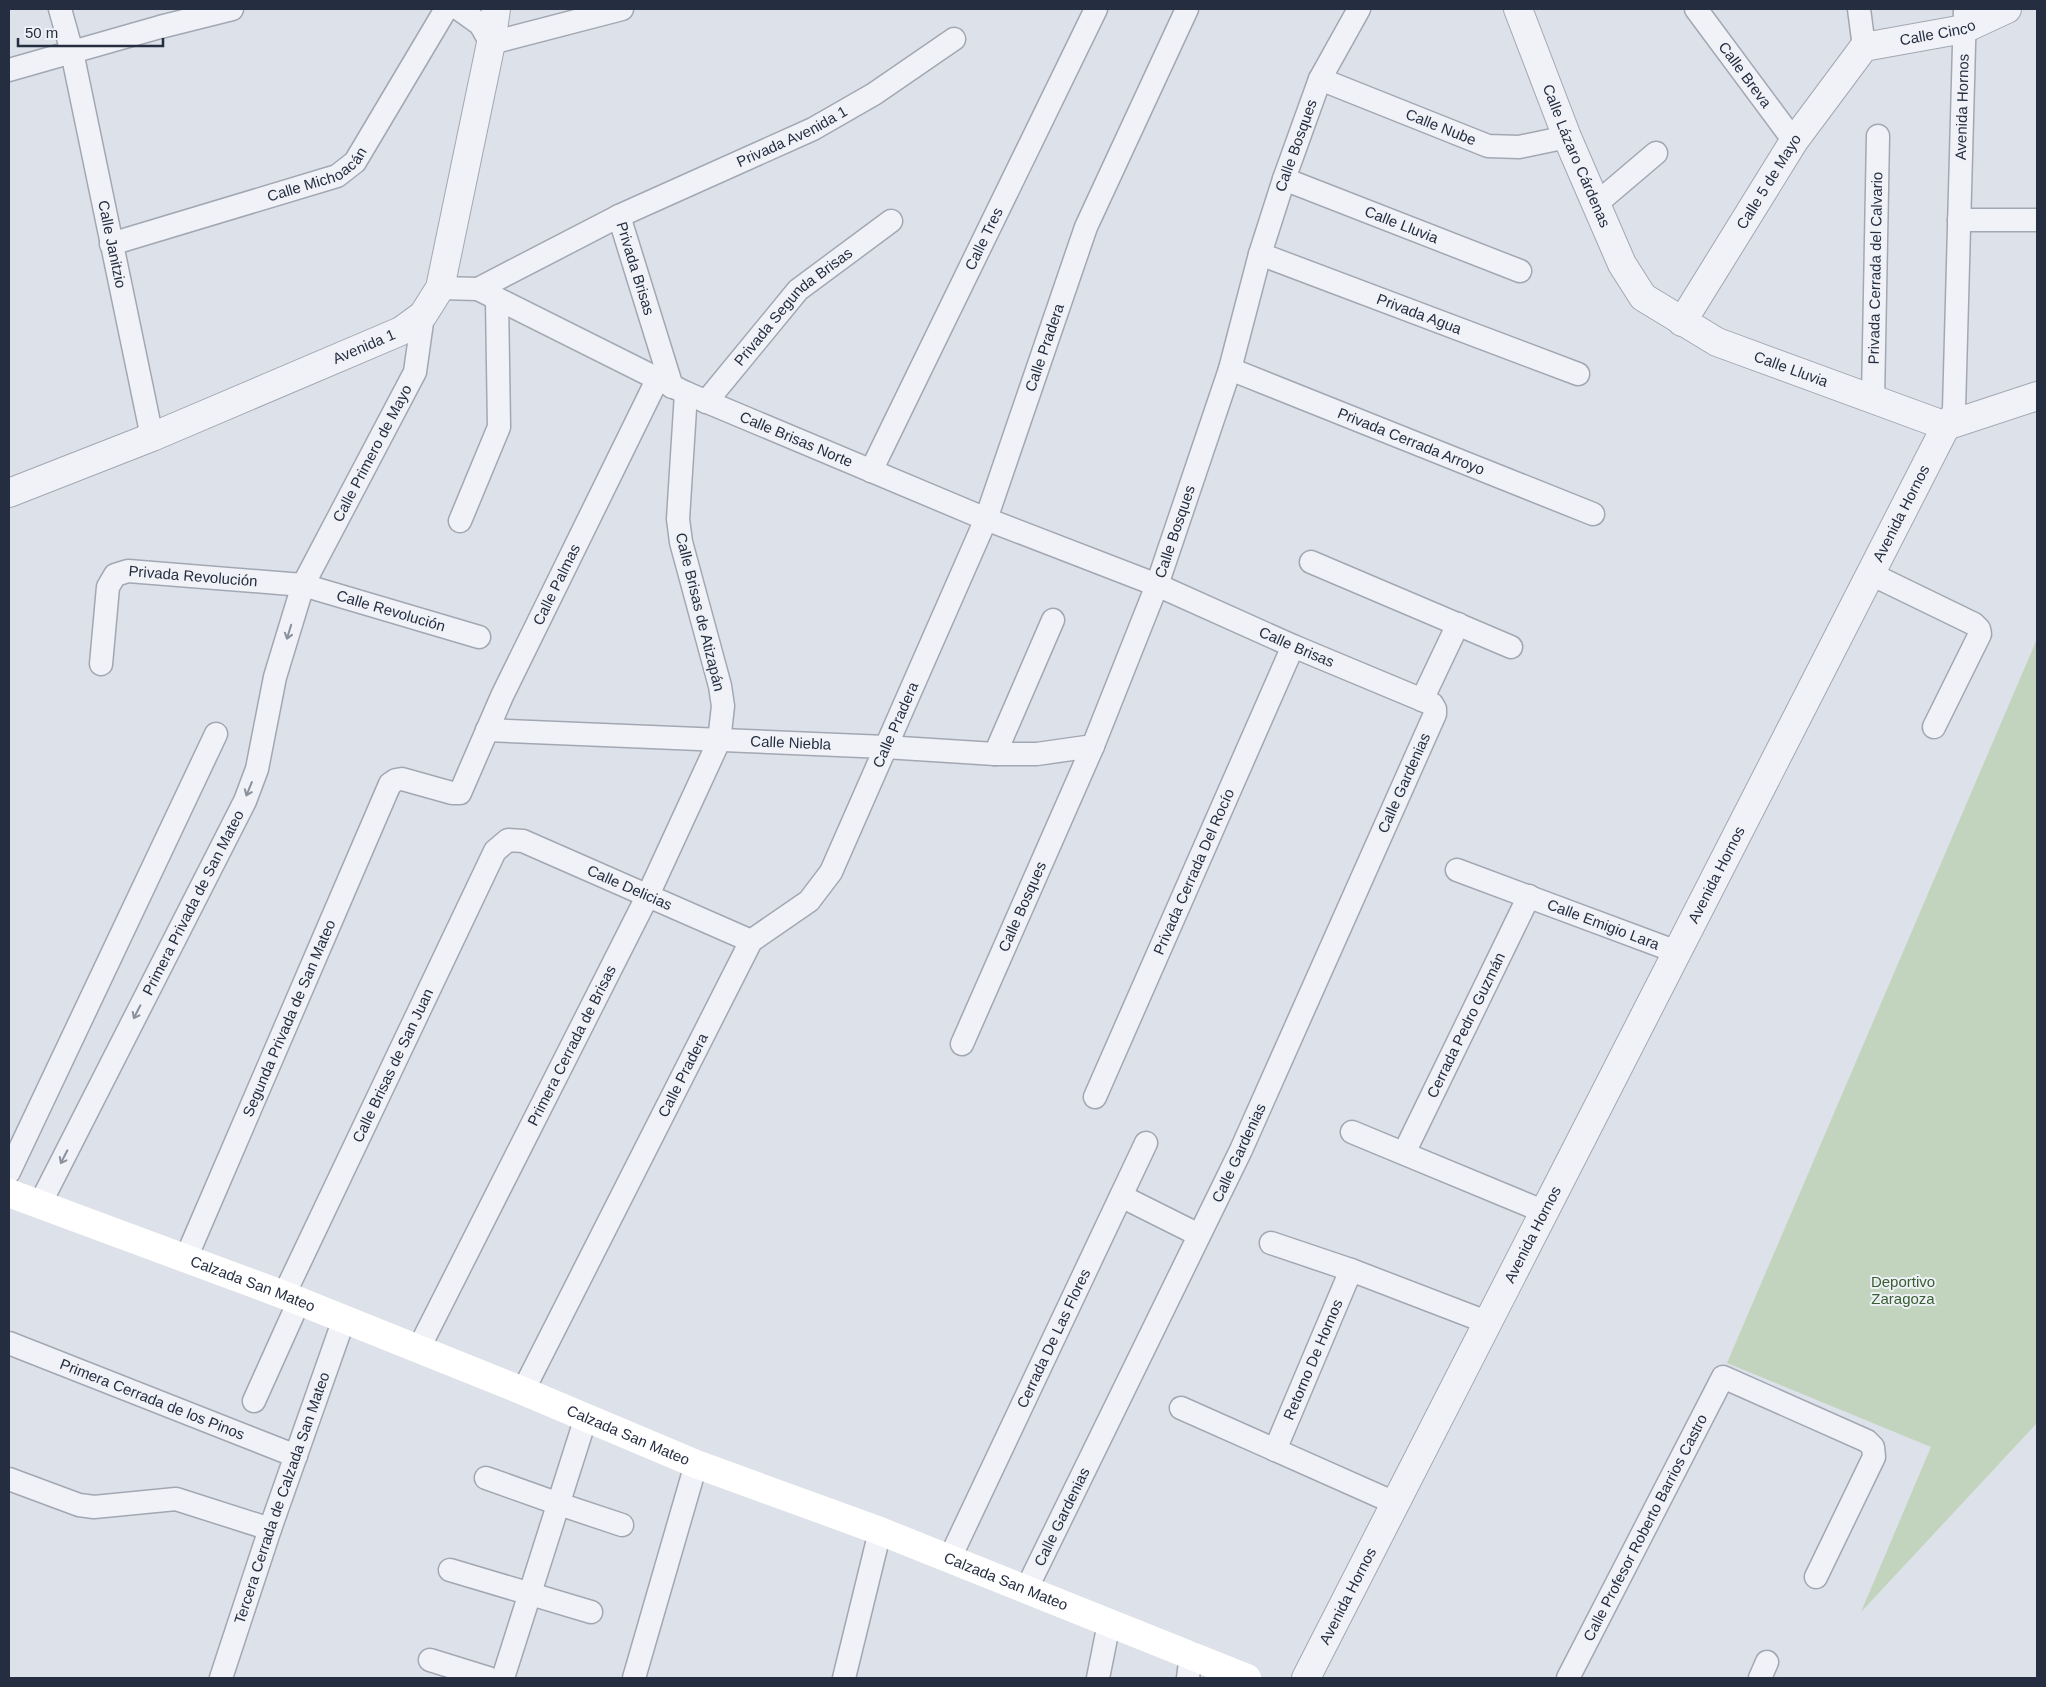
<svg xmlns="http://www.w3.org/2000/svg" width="2046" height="1687" viewBox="0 0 2046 1687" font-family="Arial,sans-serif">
<rect width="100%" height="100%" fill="#dde1e9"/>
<path fill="#c2d4bd" d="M2037 639V1423L1861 1612 1931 1447 1727 1363Z"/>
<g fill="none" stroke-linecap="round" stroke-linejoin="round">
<defs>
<g id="minor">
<path id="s1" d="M60 9 72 52 152 437"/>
<path d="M459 9 480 24 491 43 622 9"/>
<path id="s2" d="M1696 9 1794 141"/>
<path d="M1859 9 1864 47"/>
<path d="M9 70 160 27 232 9"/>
<path id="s3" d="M1320 79 1488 146 1519 147 1567 137"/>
<path id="s4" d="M1284 179 1520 271"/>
<path d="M1596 204 1656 153"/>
<path id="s5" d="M619 216 672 387"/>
<path d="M1959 220H2037"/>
<path id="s6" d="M111 244 337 176 355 162 446 9"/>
<path id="s7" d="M1260 254 1578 374"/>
<path id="s8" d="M440 288 478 289 686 393 986 519 1157 585 1293 646 1432 704 1435 709V714L1241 1150 1026 1590"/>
<path id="s9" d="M478 289 619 216 813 129 874 94 954 39"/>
<path id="s10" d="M1230 369 1593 514"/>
<path id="s11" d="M1873 399 1878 136"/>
<path id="s12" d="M706 402 798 290 891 221"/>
<path id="s13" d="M1946 426 1954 410 1965 9"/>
<path id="s14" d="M871 471 1096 9"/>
<path d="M460 521 499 427 497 300"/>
<path d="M1311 562 1511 647"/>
<path d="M1871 574 1974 624 1979 629 1980 634 1934 727"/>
<path id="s15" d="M101 664 108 587 115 575 128 571 303 585 479 637"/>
<path d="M1422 700 1458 624"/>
<path id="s16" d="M487 730 885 747 995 754H1037L1093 746"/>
<path d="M995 754 1053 620"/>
<path id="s17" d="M1457 870 1677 952"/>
<path id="s18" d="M962 1044 1093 746 1157 585 1230 369 1260 254 1284 179 1320 79 1359 9"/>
<path id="s19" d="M1095 1097 1293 646"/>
<path d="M1352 1132 1545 1212"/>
<path id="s20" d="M1404 1153 1529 896"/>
<path d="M9 1172 216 734"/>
<path d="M1121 1196 1199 1235"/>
<path id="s21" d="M40 1204 245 801 257 769 275 677 303 585 415 372 423 315"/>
<path d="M1271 1243 1351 1270 1489 1323"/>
<path id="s22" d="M186 1258 390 784 396 780 402 779 452 793H460L502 696 657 380"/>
<path id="s23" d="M284 1295 495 851 508 840 523 841 751 941"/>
<path id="s24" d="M9 1343 296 1456"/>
<path id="s25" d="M419 1348 648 895 719 741 723 706 720 686 681 542 678 519 686 393"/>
<path id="s26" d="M523 1391 751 941 809 901 831 872 986 519 1086 227 1187 9"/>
<path d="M254 1401 299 1301"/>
<path d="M1181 1408 1397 1504"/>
<path id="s27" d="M1275 1450 1351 1270"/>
<path d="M486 1478 559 1504 622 1525"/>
<path d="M9 1479 79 1505 94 1507 176 1499 270 1529"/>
<path id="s28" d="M949 1560 1146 1143"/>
<path d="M450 1570 591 1612"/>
<path d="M430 1660 488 1678"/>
<path id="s29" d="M221 1678 270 1529 344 1319"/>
<path d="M503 1678 586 1417"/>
<path d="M634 1678 696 1464"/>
<path d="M844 1678 880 1531"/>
<path d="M1098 1678 1109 1623"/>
<path d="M1188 1678 1191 1654"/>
<path id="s30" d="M1568 1678 1723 1377 1867 1441 1873 1447 1874 1457 1816 1577"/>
<path d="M1760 1678 1767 1662"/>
</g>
<g id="tertiary">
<path id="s31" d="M1518 9 1567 137 1596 204 1622 264 1643 297 1717 342 1946 426"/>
<path id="s32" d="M1682 322 1794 141 1864 47 1964 29 2007 9"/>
<path d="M1946 426 2037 396"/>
<path id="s33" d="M9 493 152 437 401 331 423 315 440 288 491 43 496 9"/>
<path id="s34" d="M1306 1678 1946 426"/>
</g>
</defs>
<use href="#minor" stroke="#a2a8b3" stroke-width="25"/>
<use href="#tertiary" stroke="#a2a8b3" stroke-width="30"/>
<use href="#minor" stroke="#f0f2f7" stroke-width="22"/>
<use href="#tertiary" stroke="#f0f2f7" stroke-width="28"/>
<path stroke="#fff" stroke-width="28" id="s35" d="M9 1193 284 1295 523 1391 696 1464 880 1531 1247 1678"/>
</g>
<defs><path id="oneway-shaft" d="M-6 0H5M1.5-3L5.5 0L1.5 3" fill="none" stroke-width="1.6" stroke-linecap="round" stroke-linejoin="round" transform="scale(1.25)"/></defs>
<g stroke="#8a909c">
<use href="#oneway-shaft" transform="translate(289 632) rotate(107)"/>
<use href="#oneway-shaft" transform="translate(249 789) rotate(112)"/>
<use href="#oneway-shaft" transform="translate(137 1012) rotate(117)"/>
<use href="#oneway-shaft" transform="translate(64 1157) rotate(117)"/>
</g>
<g text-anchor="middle" stroke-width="4" stroke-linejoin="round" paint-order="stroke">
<g font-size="15" fill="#252e41" stroke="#edf1f6">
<text dy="5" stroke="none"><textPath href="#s32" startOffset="405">Calle Cinco</textPath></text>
<text dy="5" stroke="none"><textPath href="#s2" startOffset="82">Calle Breva</textPath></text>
<text dy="5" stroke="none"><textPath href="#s13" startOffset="321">Avenida Hornos</textPath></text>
<text dy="5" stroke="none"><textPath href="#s3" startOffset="130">Calle Nube</textPath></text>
<text dy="5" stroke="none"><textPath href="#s9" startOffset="349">Privada Avenida 1</textPath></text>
<text dy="5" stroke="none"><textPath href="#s18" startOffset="960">Calle Bosques</textPath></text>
<text dy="5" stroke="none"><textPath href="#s31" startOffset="158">Calle Lázaro Cárdenas</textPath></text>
<text dy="5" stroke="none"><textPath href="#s6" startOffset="219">Calle Michoacán</textPath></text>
<text dy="5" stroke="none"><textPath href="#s32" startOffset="165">Calle 5 de Mayo</textPath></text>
<text dy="5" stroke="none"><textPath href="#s4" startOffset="126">Calle Lluvia</textPath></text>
<text dy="5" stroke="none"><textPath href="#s14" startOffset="258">Calle Tres</textPath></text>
<text dy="5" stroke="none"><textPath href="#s1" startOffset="241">Calle Janitzio</textPath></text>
<text dy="5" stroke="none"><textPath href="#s11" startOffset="131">Privada Cerrada del Calvario</textPath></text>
<text dy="5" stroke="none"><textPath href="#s5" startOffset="55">Privada Brisas</textPath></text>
<text dy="5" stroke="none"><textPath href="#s12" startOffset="130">Privada Segunda Brisas</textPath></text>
<text dy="5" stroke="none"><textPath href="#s7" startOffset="170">Privada Agua</textPath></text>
<text dy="5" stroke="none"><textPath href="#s33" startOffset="384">Avenida 1</textPath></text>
<text dy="5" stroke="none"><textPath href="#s26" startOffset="1178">Calle Pradera</textPath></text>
<text dy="5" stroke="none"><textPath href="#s31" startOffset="480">Calle Lluvia</textPath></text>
<text dy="5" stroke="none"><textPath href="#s8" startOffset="390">Calle Brisas Norte</textPath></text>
<text dy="5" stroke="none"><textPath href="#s10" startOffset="195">Privada Cerrada Arroyo</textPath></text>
<text dy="5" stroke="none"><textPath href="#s21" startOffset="825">Calle Primero de Mayo</textPath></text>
<text dy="5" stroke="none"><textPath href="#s34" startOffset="1308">Avenida Hornos</textPath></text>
<text dy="5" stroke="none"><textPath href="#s18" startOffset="555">Calle Bosques</textPath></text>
<text dy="5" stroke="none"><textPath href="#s15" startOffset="170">Privada Revolución</textPath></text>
<text dy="5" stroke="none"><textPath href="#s22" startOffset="819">Calle Palmas</textPath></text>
<text dy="5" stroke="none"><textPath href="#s15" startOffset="372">Calle Revolución</textPath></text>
<text transform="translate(700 612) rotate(76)" y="5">Calle Brisas de Atizapán</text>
<text dy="5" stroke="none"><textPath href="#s8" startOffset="932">Calle Brisas</textPath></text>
<text dy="5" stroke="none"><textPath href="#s26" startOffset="772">Calle Pradera</textPath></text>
<text dy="5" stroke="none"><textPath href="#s16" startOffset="304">Calle Niebla</textPath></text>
<text transform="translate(1404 783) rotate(-66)" y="5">Calle Gardenias</text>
<text dy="5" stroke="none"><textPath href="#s19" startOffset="246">Privada Cerrada Del Rocío</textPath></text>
<text dy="5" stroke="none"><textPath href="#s34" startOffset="902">Avenida Hornos</textPath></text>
<text dy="5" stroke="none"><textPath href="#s23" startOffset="640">Calle Delicias</textPath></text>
<text dy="5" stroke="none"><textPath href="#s21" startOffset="338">Primera Privada de San Mateo</textPath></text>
<text dy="5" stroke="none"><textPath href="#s18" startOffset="150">Calle Bosques</textPath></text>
<text dy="5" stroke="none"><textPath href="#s17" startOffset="156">Calle Emigio Lara</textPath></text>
<text dy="5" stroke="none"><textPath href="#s22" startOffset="261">Segunda Privada de San Mateo</textPath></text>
<text dy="5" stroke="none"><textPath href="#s20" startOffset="142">Cerrada Pedro Guzmán</textPath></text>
<text dy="5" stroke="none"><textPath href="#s25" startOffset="339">Primera Cerrada de Brisas</textPath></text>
<text dy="5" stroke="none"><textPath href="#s23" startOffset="254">Calle Brisas de San Juan</textPath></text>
<text dy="5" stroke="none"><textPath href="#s26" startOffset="354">Calle Pradera</textPath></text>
<text transform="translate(1239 1153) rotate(-65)" y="5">Calle Gardenias</text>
<text dy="5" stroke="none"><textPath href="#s34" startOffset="498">Avenida Hornos</textPath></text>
<text dy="5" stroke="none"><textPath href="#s35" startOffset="260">Calzada San Mateo</textPath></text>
<text dy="5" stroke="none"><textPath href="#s28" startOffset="245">Cerrada De Las Flores</textPath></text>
<text dy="5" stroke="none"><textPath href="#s27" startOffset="98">Retorno De Hornos</textPath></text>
<text dy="5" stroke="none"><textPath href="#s24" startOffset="154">Primera Cerrada de los Pinos</textPath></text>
<text dy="5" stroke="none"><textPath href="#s35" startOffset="665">Calzada San Mateo</textPath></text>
<text dy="5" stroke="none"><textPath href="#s29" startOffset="190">Tercera Cerrada de Calzada San Mateo</textPath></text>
<text transform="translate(1062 1517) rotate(-64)" y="5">Calle Gardenias</text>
<text dy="5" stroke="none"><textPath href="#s30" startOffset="169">Calle Profesor Roberto Barrios Castro</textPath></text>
<text dy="5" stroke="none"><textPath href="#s35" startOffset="1070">Calzada San Mateo</textPath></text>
<text dy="5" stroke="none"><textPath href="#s34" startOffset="92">Avenida Hornos</textPath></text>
</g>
<g font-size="15" fill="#385e31" stroke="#edf1f6">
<text x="1903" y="1287">Deportivo<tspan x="1903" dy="17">Zaragoza</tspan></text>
</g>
</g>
<rect width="2046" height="1687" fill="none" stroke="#252e41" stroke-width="20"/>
<path d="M18 38v8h145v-8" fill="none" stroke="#252e41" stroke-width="2.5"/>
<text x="25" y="38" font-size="15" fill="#252e41" stroke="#edf1f6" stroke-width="4" paint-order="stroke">50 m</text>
</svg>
